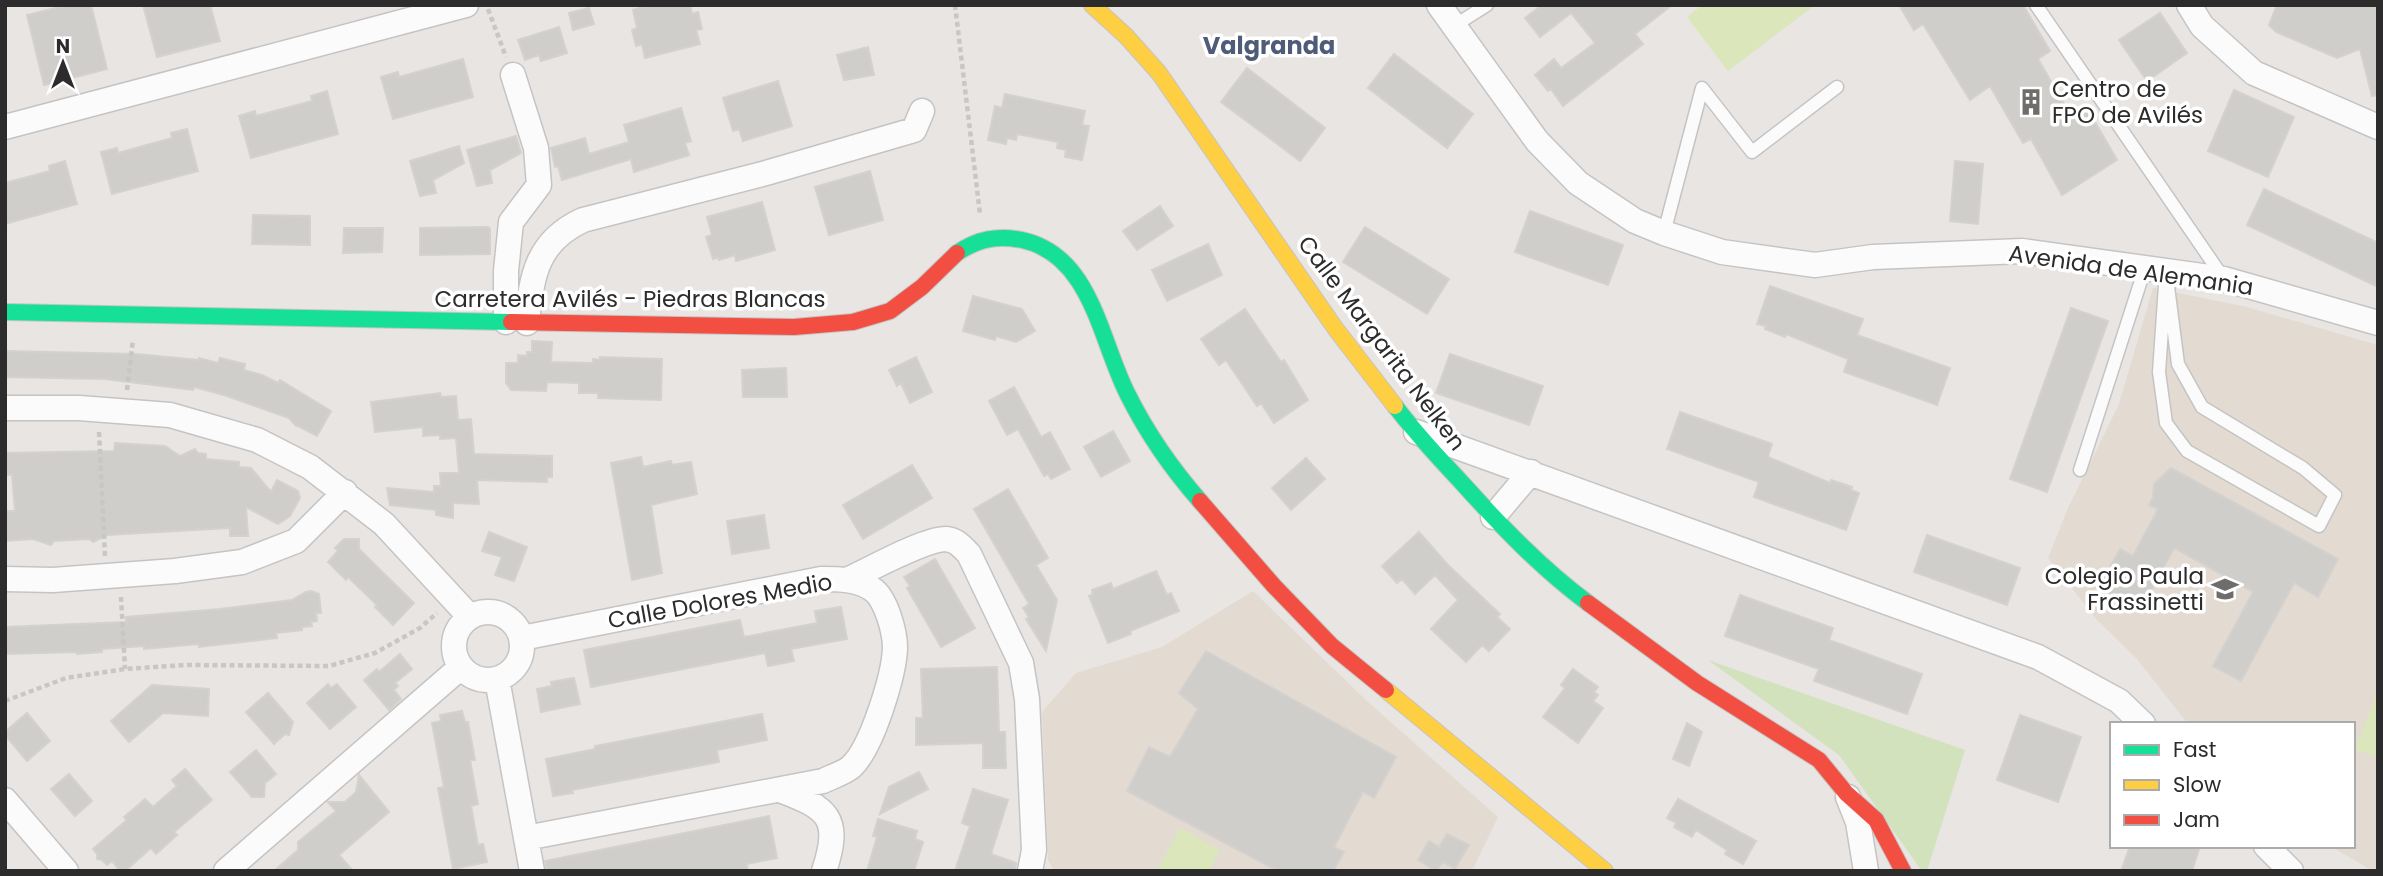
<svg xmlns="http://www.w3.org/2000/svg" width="2383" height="876" viewBox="0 0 2383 876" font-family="Poppins,sans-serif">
<rect width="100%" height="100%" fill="#e9e5e2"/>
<path fill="#e3dbd1" d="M2153 288 2247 307 2378 345V871H2373L2330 846H2353V724H2188L2136 658 2097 620 2048 558 2068 508 2119 404Z
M1253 591 1367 701 1498 817 1472 871H1054L1048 860 1042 712 1076 673 1162 647Z"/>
<path fill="#d1e2bd" d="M1708 660 1965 750 1927 871H1922L1839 755Z"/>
<path fill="#dbe6bb" d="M1702 5H1815L1728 71 1687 17Z
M2378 692V758L2355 749Z
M1180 828 1220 850 1209 871H1157Z"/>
<path fill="#d0cecb" stroke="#d4d1ce" stroke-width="2" d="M68 5H91L107 69 44 85 27 15Z
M143 5H210L220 41 157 57Z
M649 5H690L692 14 698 12 702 29 696 30 700 44 645 58 642 44 636 46 632 30 637 28 633 10Z
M1542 5H1672L1635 34 1643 44 1563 106 1551 89 1548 91 1535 75 1554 59 1561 68 1595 43 1571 13 1540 37 1525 18Z
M1899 5H2023L2050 51 2038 59 2070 114 2085 105 2117 160 2062 195 2031 139 2023 143 1990 86 1970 100 1923 24 1914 30Z
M2277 5H2378V95L2372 96 2360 49 2337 58 2276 32 2269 25Z
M589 8 594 24 573 30 569 13Z
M2160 13 2187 53 2147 81 2119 40Z
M559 27 567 53 541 61 539 55 525 60 518 40Z
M868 47 874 75 844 80 837 55Z
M1394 54 1473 114 1447 148 1368 88Z
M463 59 473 97 393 119 381 77 398 72 399 77Z
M1247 68 1325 128 1300 161 1221 102Z
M778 81 792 126 743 141 739 129 733 131 723 98Z
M2234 90 2294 117 2268 177 2208 151Z
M327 91 338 134 251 158 239 116 255 111 256 116 312 101 311 96Z
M1005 94 1085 111 1082 125 1089 126 1082 160 1065 157 1066 150 1057 148 1058 142 1017 134 1016 140 1007 138 1006 144 988 140 995 106 1002 108Z
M681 108 691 141 685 143 689 155 634 172 631 159 562 180 558 166 555 167 551 148 585 138 589 154 629 142 624 125Z
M187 129 198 171 112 194 101 152 117 148 118 153 172 138 171 133Z
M516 136 521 153 490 170 492 183 477 186 467 150Z
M459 146 464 163 433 180 436 193 420 196 410 161Z
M65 161 77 204 5 224V183L50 171 49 166Z
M1955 161 1983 164 1978 224 1950 221Z
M870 171 883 220 829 235 815 187Z
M2264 189 2378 243V287L2247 225Z
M762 202 775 250 736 261 735 255 719 260 718 257 713 259 706 237 712 235 707 217Z
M1160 206 1173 226 1137 250 1123 231Z
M1530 211 1623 245 1608 285 1515 252Z
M253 215 310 216V245L252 244Z
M488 227 490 229V254L420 255V228Z
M1365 227 1449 279 1427 314 1343 262Z
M344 228H383L382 252 343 253Z
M1208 244 1222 275 1167 301 1152 270Z
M1770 286 1863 319 1857 335 1950 368 1937 405 1844 372 1848 359 1786 334 1785 337 1765 329 1766 326 1757 324Z
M973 296 1022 309 1035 331 1016 342 996 336 995 340 963 331Z
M2071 308 2108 321 2047 492 2010 479Z
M1245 309 1281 362 1284 360 1308 400 1274 423 1261 403 1257 406 1226 360 1219 365 1201 339Z
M532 341 552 342 551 362 593 363V359L600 360V357L662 359 661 400 598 398V393H579V383L547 382 546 391 511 390 506 383V363H518V355L527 356V352H532Z
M5 351 136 354 199 360V358L218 363 220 358 245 364 244 370 262 375 278 383 280 380 331 411 317 436 298 426H296L289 418 224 395 194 387 193 390 105 379 5 377Z
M1450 354 1543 386 1529 425 1436 393Z
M916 357 932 392 910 403 901 383 897 386 889 370Z
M786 368 787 397H743L742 370Z
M1014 387 1041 437 1050 432 1070 469 1051 479 1048 474 1044 476 1018 429 1007 435 989 401Z
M440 393 441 397 456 396 458 420 471 419 474 454 552 456V477H547V482L477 480 479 504 453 503V518L436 515V510L390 505 387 488 434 492V486H441L440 473H459L456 438 440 439V435L423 436V427L375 432 371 402Z
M1680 412 1772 444 1768 457 1830 483 1831 480 1852 487 1851 490 1859 493 1846 530 1754 497 1759 482 1667 449Z
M1113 431 1130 461 1101 477 1084 447Z
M115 443 165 446 180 456 195 449 198 453 206 454V459L239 462V467L251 468 271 492 277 480 298 491 300 498 290 516 278 524 246 507 248 536H230V528L107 535 93 542 89 539 54 541 51 545 33 539 5 541V511H15L12 475H5V453L114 451Z
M641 457 643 467 671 461 672 465 691 462 697 494 651 505 662 573 632 580 611 463Z
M1306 458 1325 479 1291 510 1272 488Z
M912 465 932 498 863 539 843 505Z
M2171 468 2338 559 2318 597 2294 583 2241 681 2213 666 2253 592 2174 548 2139 613 2097 591 2120 549 2133 556 2158 509 2149 505 2153 497 2154 484Z
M1008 489 1048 558 1036 565 1057 600 1046 651 1026 619 1029 617 1023 608 1029 604 974 509Z
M764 515 769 548 732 554 727 521Z
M489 532 527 547 514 581 495 575 502 557 482 551Z
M1419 532 1447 564 1500 614 1497 617 1510 629 1489 651 1482 645 1466 662 1431 629 1458 600 1435 575 1415 594 1402 579 1397 583 1382 566Z
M1927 535 2020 568 2007 605 1914 572Z
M344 539H359V549L414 603 393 625 375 607 377 605 348 577 346 580 328 562 338 551 335 548Z
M935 559 975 628 941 647 907 588 910 586 904 577Z
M1156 571 1167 595 1171 593 1179 611 1130 631 1131 634 1108 643 1089 596 1093 594 1092 590 1111 583 1113 589Z
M311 591 319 594 321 613H316L317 621 311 622 312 626 302 627V630L276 633 277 638 199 647V644L144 649V646L102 649V652L77 654V652L5 654V627L126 622V617L220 609 292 600 306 592Z
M1740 595 1833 628 1829 640 1922 674 1907 714 1814 681 1819 669 1725 636Z
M841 607 847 639 791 649 794 661 768 666 765 653 591 687 584 650 740 620 744 637 817 623 815 611Z
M1206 651 1396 757 1374 798 1363 792 1334 847 1344 852 1333 871H1278L1127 791 1149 747 1170 757 1198 709 1179 693Z
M400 654 412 669 395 683 398 686 394 690 401 699 389 710 364 680 377 669 379 672Z
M997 667 999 732H1005L1006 768H983V743L916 745V718H923L921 669Z
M1573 669 1598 687 1594 692 1598 695 1593 701 1603 708 1578 743 1543 717 1565 688 1561 685Z
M574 678 580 704 541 712 537 689 552 686 551 682Z
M328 684 331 688 337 684 356 707 330 729 307 703Z
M152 685 209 689 208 716 163 713 129 742 111 721Z
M268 693 293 722 289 735 285 734 274 744 246 712Z
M462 711 465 722H468L475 760H470L478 804 471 806 478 845 483 844 487 862 453 869 438 788 444 787 432 723 441 721 440 715Z
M27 713 50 741 27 761 5 735V732Z
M762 714 767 740 717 750 719 762 572 790 573 793 553 796 546 759 595 749V746Z
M2020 715 2081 737 2058 802 1997 780Z
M1687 723 1702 732 1689 766 1673 759Z
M256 750 276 774 265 783 264 797H252L230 772Z
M185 769 212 800 174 832 177 835 156 854 151 848 125 871H120L112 861 107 865 102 860 97 859V854L93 849 127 820 124 817 145 799 153 807 177 786 172 780Z
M919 772 928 789 880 814 889 787Z
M69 774 92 801 75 816 51 789Z
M359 775 389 812 339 855 353 871H274L298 850V842L336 811 328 802H345L356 792Z
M973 789 1008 800 991 854 1016 863 1015 871H955L970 826 962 823Z
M1678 799 1756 841 1743 864 1725 854 1727 850 1696 830 1692 837 1674 827 1676 823 1667 818Z
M769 816 777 858 747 864 748 871H547L545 861Z
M878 819 917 831 915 839 923 842 914 871H867L877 837 873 836Z
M1447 834 1469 845 1455 869 1443 862 1436 871 1418 860 1429 841 1439 847Z
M2130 846H2200L2192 871H2121Z"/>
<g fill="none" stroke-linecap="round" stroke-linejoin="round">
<defs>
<path id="lane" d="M2036 5 2224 279
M1454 26 1487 5
M1664 233 1702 88 1752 152 1837 87
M2166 271 2178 364 2202 407 2303 468 2335 495 2319 526 2187 451 2166 423 2159 372Z
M2080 470 2145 268"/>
<path id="street" d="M1439 5 1537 141 1578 183 1635 221 1664 233 1722 252 1815 265 1873 257 2022 251 2224 279 2378 323
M2189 5 2202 26 2254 73 2378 127
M5 127 466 5
M506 322V271L511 222 539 185 536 148 513 75
M527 323C531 276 537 241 583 220L766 173 914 130 922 111
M5 408H79L170 415 257 440 310 467 384 524 470 617
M1416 432 2038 657 2119 701 2143 724
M1493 517 1531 472
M5 579 53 580 175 571 242 562 296 541 345 492
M849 579C871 569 924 539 946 539 957 540 962 547 969 554L1021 663 1027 699 1034 850 1030 871
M454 646a34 34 0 1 1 68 0a34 34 0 1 1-68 0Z
M522 638 821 579C839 579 857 579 872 589 886 598 895 632 895 648 894 675 872 748 851 767 844 773 831 777 823 781L526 838
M497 679 532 871
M780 790C828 808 842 818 824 871
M1848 797 1858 822 1866 871
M5 800 66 871
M2266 846 2291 871
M226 871 461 667"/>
<path id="fast" d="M957 253C978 239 997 235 1022 240 1092 255 1100 341 1128 395 1147 433 1172 469 1200 501
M5 312 511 322
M1395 406C1416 434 1439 458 1463 484 1501 526 1542 569 1588 603"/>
<path id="slow" d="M1092 5 1126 36 1159 73 1335 328 1395 406
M1386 690 1605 871"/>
<path id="jam" d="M511 322 794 327 853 322 890 311 922 287 957 253
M1200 501 1274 586 1332 646 1386 690
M1588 603 1697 683 1819 760 1846 793 1876 820 1903 871"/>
</defs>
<use href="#lane" stroke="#c5c4c4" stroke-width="15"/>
<use href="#street" stroke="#c5c4c4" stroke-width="27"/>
<use href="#fast" stroke="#c5c4c4" stroke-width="18"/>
<use href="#slow" stroke="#c5c4c4" stroke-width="18"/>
<use href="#jam" stroke="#c5c4c4" stroke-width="18"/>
<path stroke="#c7c7c6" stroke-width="4.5" stroke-dasharray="5 3.5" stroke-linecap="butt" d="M955 5 980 214
M488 9 506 57
M127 390 133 340
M99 432 105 556
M121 597 125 669
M5 701 66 678 125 669 185 665 329 666 375 653 420 628 437 613"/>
<use href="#lane" stroke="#fcfbfb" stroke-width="12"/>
<use href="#street" stroke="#fcfbfb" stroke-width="24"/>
<use href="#fast" stroke="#16e098" stroke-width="16"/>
<use href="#slow" stroke="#ffcf43" stroke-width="16"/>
<use href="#jam" stroke="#f24e42" stroke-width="16"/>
</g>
<defs>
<symbol id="building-bare" viewBox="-9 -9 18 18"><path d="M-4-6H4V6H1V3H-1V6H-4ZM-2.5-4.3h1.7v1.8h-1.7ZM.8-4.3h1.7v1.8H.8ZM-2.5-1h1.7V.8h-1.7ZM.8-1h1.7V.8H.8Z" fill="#6e6d6c" stroke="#fff" stroke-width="2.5" paint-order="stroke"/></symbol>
<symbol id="school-bare" viewBox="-9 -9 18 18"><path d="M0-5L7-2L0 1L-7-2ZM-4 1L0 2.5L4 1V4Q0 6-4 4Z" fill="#6e6d6c" stroke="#fff" stroke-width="2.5" paint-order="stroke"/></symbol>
</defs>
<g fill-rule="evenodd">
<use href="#building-bare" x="2012" y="83" width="38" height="38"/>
<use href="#school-bare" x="2206" y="570" width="38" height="38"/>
</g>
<g text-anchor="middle" stroke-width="7" stroke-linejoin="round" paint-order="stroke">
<g font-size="23" fill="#2c2c2c" stroke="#fff" text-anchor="start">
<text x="2052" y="97">Centro de<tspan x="2052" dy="26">FPO de Avilés</tspan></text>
<text x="2204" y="584" text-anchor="end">Colegio Paula<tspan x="2204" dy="26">Frassinetti</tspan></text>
</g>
<g font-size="23" fill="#2c2c2c" stroke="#fff">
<text transform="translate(2131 270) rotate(8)" y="8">Avenida de Alemania</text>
<text x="630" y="307">Carretera Avilés - Piedras Blancas</text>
<text transform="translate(1382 343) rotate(53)" y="8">Calle Margarita Nelken</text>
<text transform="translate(720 601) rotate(-10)" y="8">Calle Dolores Medio</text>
</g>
<g font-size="24" font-weight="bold" fill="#4e5c7a" stroke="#fff">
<text x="1269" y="54">Valgranda</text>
</g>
</g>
<rect width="2383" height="876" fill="none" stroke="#2c2c2c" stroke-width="14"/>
<rect x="2110" y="722" width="245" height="126" fill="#ffffff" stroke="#ababab" stroke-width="2"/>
<rect x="2124" y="745" width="35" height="10" fill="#16e098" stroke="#ababab" stroke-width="2"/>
<text x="2173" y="757" font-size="21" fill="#2c2c2c">Fast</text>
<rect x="2124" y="780" width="35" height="10" fill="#ffcf43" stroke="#ababab" stroke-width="2"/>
<text x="2173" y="792" font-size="21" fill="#2c2c2c">Slow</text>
<rect x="2124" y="815" width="35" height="10" fill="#f24e42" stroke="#ababab" stroke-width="2"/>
<text x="2173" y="827" font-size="21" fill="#2c2c2c">Jam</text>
<g transform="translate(63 63)" stroke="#ffffff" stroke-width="5" paint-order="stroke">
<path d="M0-5L12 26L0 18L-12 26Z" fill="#2c2c2c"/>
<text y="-10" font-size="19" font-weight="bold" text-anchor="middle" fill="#2c2c2c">N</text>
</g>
</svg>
